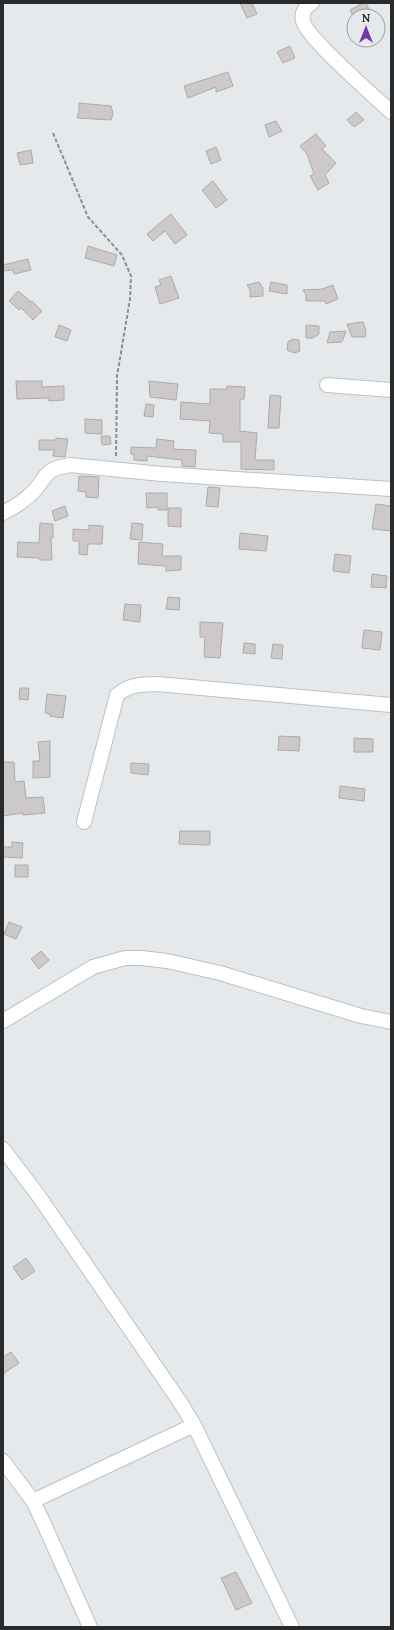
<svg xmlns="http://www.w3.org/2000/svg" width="394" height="1630" viewBox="0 0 394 1630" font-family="Lora,serif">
<rect width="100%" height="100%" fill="#e6e9eb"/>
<path fill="#cdc9c9" stroke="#adaaa9" d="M240 3H252L257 14 247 18Z
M363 3H366L372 16H353L350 10Z
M290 46 295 58 283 63 277 52Z
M228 72 233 86 216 92V87L188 98 184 86Z
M79 103 111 106 113 114 111 120 77 118 79 111Z
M356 112 364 120 354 127 347 120Z
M276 121 282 131 269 137 265 125Z
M316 134 326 146 322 149 336 163 325 175 329 183 318 190 310 176 314 174 307 154 300 146Z
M216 147 221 160 211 164 206 151Z
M31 150 33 163 20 165 17 153Z
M213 181 227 200 216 208 202 190Z
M171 214 187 235 175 244 165 231 153 241 147 234Z
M88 246 117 255 114 266 85 258Z
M28 259 31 270 14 274 13 270 3 271V265Z
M171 276 179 298 160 304 155 287 161 285 159 280Z
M259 282 263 288V296L250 297V290L247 285Z
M271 282 287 285V294L269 291Z
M333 285 338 299 326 304 325 301H306V295L303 290 322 289Z
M18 291 31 302 32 301 42 311 33 320 21 308 19 310 9 301Z
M363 322 366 330 365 337H352L347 324Z
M59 325 71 330 67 341 55 337Z
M306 325 319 326V334L313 338H306Z
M346 331 342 342 327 343 330 332Z
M293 339 299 340 300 351 294 353 287 350 288 342Z
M16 381H42V387L64 386V400L49 401V398L17 399Z
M149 381 178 384 176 400 150 397Z
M227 386 245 387 244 399H240V431L257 433 255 460H274V470L241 469V442H223V434L209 433 210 421 180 419 181 402 210 404V389H227Z
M270 395 281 396 279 428H268Z
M146 404 154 405 153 417 144 416Z
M85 419 102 420V434L85 433Z
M101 436H110L111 444 102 445Z
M56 438 68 439 65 457 53 456 54 450H39V440H56Z
M157 439 174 441 173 449 196 450 195 467 182 466V460L147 456V461L134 460V455L131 454V447L156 448Z
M79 476 99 477 98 498 86 497V492L78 491Z
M208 487 220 488 218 507 206 506Z
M146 493H167V510H158V507L147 508Z
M376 504 391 506V531L372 529Z
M65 506 68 516 55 521 52 511Z
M168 508H181V527L168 526Z
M40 523 53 524V538H51L52 560H40L39 558 17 557 18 542 39 543Z
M132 523 143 524 142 540 130 539Z
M89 525 103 526 102 544H88L87 555 79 554V541H73V529L89 530Z
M240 533 268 536 266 551 239 549Z
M139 542 163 544 162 556H181V570L166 571V566L138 564Z
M335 554 351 556 349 573 333 571Z
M372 574 387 576 386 588 371 587Z
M168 597 180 598 179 610 166 609Z
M125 604 141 605 140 622 123 620Z
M200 622 223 623 220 658 204 657 205 637H200Z
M364 630 382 632 380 650 362 648Z
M244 643 255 644V654L243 653Z
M273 644 283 645 282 659 271 658Z
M20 688H29L28 700 19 699Z
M47 694 66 696 63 718 50 716V714L45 713Z
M279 736 300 737 299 751 278 750Z
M354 738 373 739V752H354Z
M50 741V777L33 778V761H40L38 742Z
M3 762H14L15 782 24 781 26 798 43 797 45 813 23 815V813L3 816Z
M131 763 149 764 148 775 131 773Z
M340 786 365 789 364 801 339 798Z
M180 831H210V845L179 844Z
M12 842 23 843 22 858 3 857V847H12Z
M15 865H28V877H15Z
M9 922 22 927 16 939 4 934Z
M41 951 49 960 39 969 31 959Z
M26 1258 35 1271 22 1280 13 1267Z
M11 1352 19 1363 3 1374V1357Z
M236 1572 252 1603 236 1610 221 1578Z"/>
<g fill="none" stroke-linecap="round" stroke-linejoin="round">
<defs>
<path id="minor" d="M312 3C305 7 301 13 303 21 306 37 376 98 391 112
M327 385 391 390
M3 513C14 507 25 501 34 491 49 474 43 470 70 465L162 474 391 489
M84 822 117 695C130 684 141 685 157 684L391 705
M3 1021 93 967 125 958H142L167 961 220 973 361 1016 391 1022
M3 1149 38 1195 182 1405 194 1425 292 1627
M3 1461 33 1501 44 1524 90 1627
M33 1501 194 1425"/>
</defs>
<use href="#minor" stroke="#bec0c2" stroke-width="16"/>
<path stroke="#8c8e90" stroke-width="2" stroke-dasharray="4 2" stroke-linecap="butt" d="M53 133 88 217 122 255 131 276 130 299 117 376 116 458"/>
<use href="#minor" stroke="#fff" stroke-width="14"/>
</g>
<rect width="394" height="1630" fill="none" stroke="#292a2b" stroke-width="8"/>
<g transform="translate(366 28)"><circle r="19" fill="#e6e9eb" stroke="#9a9d9e"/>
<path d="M0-3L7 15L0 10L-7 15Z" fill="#7937ac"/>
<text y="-6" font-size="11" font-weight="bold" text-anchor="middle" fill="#292a2b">N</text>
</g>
</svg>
